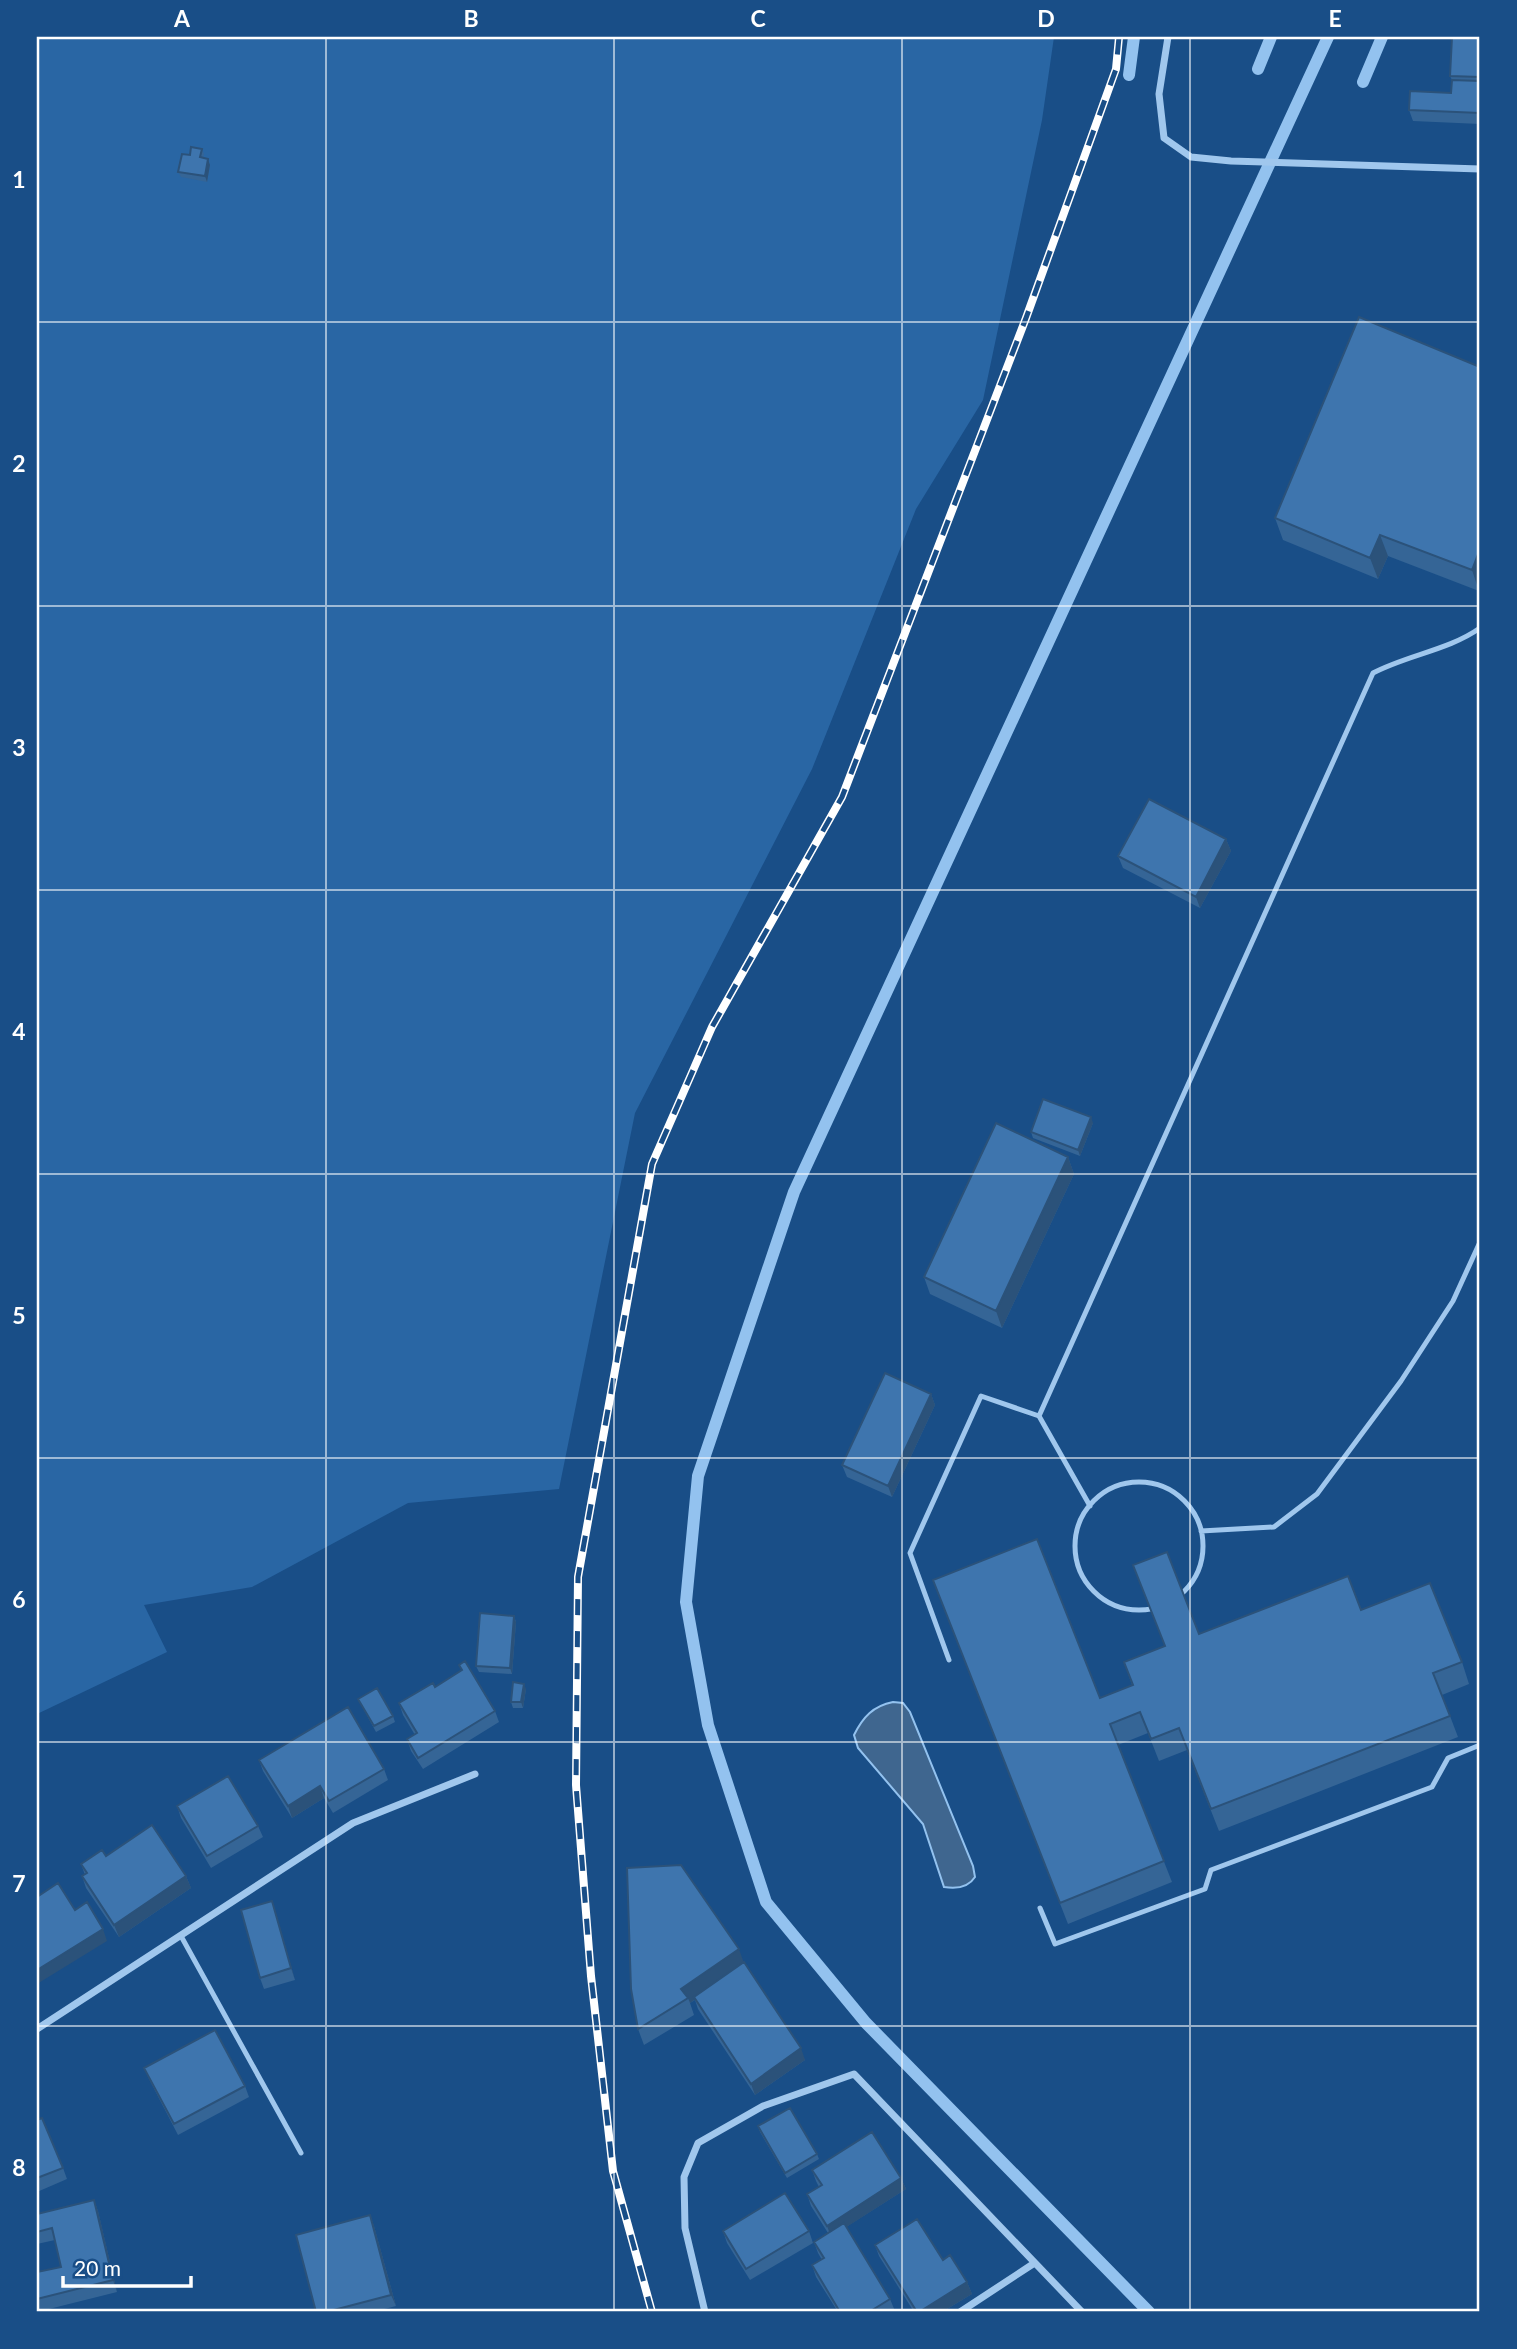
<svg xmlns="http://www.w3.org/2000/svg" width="1517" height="2349" viewBox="0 0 1517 2349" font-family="Lato,sans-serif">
<rect width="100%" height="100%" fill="#194e87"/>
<path fill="#2966a4" d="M37 37H1054L1042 120 983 400 916 509 812 769 635 1113 559 1489 408 1503 252 1587 144 1605 167 1652 37 1714Z"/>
<path fill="#3f668f" stroke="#93c2ef" stroke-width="2" d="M893 1702 903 1703 910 1712 973 1866 975 1877C968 1888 956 1889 944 1887L923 1824 858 1748 854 1735C863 1717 873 1706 893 1702Z"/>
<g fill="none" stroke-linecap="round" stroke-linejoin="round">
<path stroke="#93c2ef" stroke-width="12" d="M1258 69 1271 37
M1129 75 1134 37
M1363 82 1382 37
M1149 2312 866 2023 766 1902 708 1725 686 1602 698 1476 794 1192 1328 37"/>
<path stroke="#a0c7ed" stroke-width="5" d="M1075 1546a64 64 0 1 1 128 0a64 64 0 1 1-128 0Z
M1090 1506 1039 1416 1373 673C1407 655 1449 650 1480 628
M1201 1531 1274 1527 1317 1494 1401 1381 1453 1301 1480 1242
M949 1660 910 1553 981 1396 1039 1416
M1040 1908 1055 1944 1205 1889 1211 1870 1432 1787 1448 1758 1480 1745
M181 1936 301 2153"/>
<path stroke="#a0c7ed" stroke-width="7" d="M1168 37 1159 94 1164 138 1191 157 1231 161 1480 169
M37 2029 353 1823 475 1774
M705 2312 685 2228 684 2177 698 2143 763 2106 854 2074 1082 2312
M960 2312 1033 2264"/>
<defs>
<path id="rail" d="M652 2312 613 2171 591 1976 576 1785 578 1577 652 1164 712 1027 842 797 1026 318 1116 69 1119 37"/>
</defs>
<use href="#rail" stroke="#fff" stroke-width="8"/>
<use href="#rail" stroke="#194e87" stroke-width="5" stroke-dasharray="16" stroke-linecap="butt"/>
</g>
<path fill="#356596" d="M1480 37V124L1413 121 1409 110 1451 93 1452 80 1450 76Z
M202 149 204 154 203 158 210 165 207 182 181 177 178 172 190 155Z
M1480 367 1479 591 1388 556 1378 579 1283 540 1275 518Z
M1226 839 1231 851 1200 908 1123 868 1118 856Z
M1093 1123 1080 1156 1033 1138 1031 1132Z
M1068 1157 1074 1174 1002 1328 930 1294 924 1277Z
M931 1394 935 1405 892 1497 847 1477 842 1465Z
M1133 1565 1199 1634 1361 1610 1462 1662 1469 1684 1442 1695 1458 1737 1219 1831 1187 1750 1159 1761 1148 1733 1118 1745 1172 1882 1068 1924 933 1580 1100 1698 1132 1685 1124 1662 1165 1646Z
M514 1616 516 1622 512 1674 479 1672 476 1666Z
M459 1665 495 1711 499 1722 423 1769 411 1751 407 1739 415 1735 403 1715 399 1703 435 1687 462 1671Z
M526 1689 523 1708H513L511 1702Z
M358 1699 393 1716 395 1722 376 1732Z
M259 1760 384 1769 388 1780 333 1813 324 1798 292 1818 263 1771Z
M177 1806 258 1826 263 1837 211 1868 181 1818Z
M106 1856 186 1876 191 1888 119 1937 86 1888 82 1876 85 1875 81 1864Z
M272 1901 295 1980 264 1989 260 1978Z
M744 1963 805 2060 755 2095 698 2009 695 2000 690 2003 694 2015 644 2045 638 2029Z
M144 2068 245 2086 249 2097 178 2135 149 2079Z
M37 2120 63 2168 67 2179 37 2192Z
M758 2126 817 2154 819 2159 787 2178 760 2132Z
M812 2170 901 2178 906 2189 846 2227 890 2299 895 2311 892 2312H838L816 2277 812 2265 822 2260 818 2253 814 2242 828 2233 811 2206 807 2194 819 2187 816 2181Z
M94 2200 98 2211 117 2292 37 2312V2272L61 2267 55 2240 37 2244V2214Z
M370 2215 374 2226 396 2306 373 2312H316Z
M723 2231H809L813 2243 750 2280 727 2243Z
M875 2245 943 2260 967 2282 972 2294 942 2312H914L879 2256Z"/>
<path fill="#2b527a" d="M208 159 210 165 207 182 205 176Z
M1380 535 1388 556 1378 579 1370 558Z
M1480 549V589L1479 591 1472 570Z
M1226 839 1231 851 1200 908 1196 897Z
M1091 1117 1093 1123 1080 1156 1078 1150Z
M1068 1157 1074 1174 1002 1328 996 1311Z
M931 1394 935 1405 892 1497 888 1486Z
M514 1616 516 1622 512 1674 510 1668Z
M524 1684 526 1689 523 1708 521 1702Z
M320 1786 324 1798 292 1818 288 1806Z
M186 1876 191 1888 119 1937 114 1925Z
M272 1901 276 1913 295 1980 291 1968Z
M103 1929 107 1941 37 1984V1970Z
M739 1949 745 1966 690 2003 688 1998 681 1989Z
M801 2048 805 2060 755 2095 751 2084Z
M901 2178 906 2189 831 2237 827 2226Z
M94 2200 98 2211 117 2292 113 2280Z
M370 2215 374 2226 396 2306 391 2295Z
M967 2282 972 2294 942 2312H919Z"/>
<path fill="#3e75ae" stroke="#2b527a" stroke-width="2" d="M1452 37H1480V77L1450 76Z
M1452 80 1480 81V113L1409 110 1410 91 1451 93Z
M191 147 202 149 200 157 208 159 205 176 178 172 182 154 190 155Z
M1359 317 1480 367V549L1472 570 1380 535 1370 558 1275 518Z
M1149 799 1226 839 1196 897 1118 856Z
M1043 1099 1091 1117 1078 1150 1031 1132Z
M996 1123 1068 1157 996 1311 924 1277Z
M885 1373 931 1394 888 1486 842 1465Z
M1037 1539 1100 1698 1133 1685 1124 1662 1165 1646 1133 1565 1167 1552 1199 1634 1348 1576 1361 1610 1430 1583 1462 1662 1433 1673 1450 1716 1211 1809 1179 1728 1151 1739 1140 1712 1110 1724 1164 1861 1060 1903 933 1580Z
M480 1613 514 1616 510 1668 476 1666Z
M465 1661 495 1711 418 1758 407 1739 417 1733 399 1703 433 1683 435 1687 462 1670 459 1665Z
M513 1682 524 1684 521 1702H511Z
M377 1688 393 1716 374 1726 358 1699Z
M348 1707 384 1769 329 1801 320 1786 288 1806 259 1760Z
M228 1776 258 1826 207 1856 177 1806Z
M152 1825 186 1876 114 1925 82 1876 87 1873 81 1864 102 1850 106 1856Z
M681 1865 739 1949 681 1989 688 1998 638 2029 631 1989 627 1868Z
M58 1883 75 1910 87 1902 103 1929 37 1970V1897Z
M272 1901 291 1968 260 1978 241 1910Z
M744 1962 801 2048 751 2084 694 1997Z
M215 2030 245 2086 174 2124 144 2068Z
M790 2108 817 2154 785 2173 758 2126Z
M42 2118 63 2168 37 2178V2120Z
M872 2132 901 2178 827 2226 807 2194 822 2185 812 2170Z
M785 2193 809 2231 746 2269 723 2231Z
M94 2200 113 2280 37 2299V2272L61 2267 52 2228 37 2232V2214Z
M370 2215 391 2295 326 2312H316L296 2235Z
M917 2219 943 2260 950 2255 967 2282 919 2312H917L875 2245Z
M844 2223 890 2299 869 2312H840L812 2265 824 2258 814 2242Z"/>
<path fill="none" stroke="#fff" stroke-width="2" stroke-opacity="0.55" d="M326 37V2312M614 37V2312M902 37V2312M1190 37V2312M37 322H1480M37 606H1480M37 890H1480M37 1174H1480M37 1458H1480M37 1742H1480M37 2026H1480"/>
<rect width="1517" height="2349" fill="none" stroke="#194e87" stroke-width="77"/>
<path d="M63 2276v10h128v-10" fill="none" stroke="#ffffff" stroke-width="3.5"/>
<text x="74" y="2276" font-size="21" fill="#ffffff" stroke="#194e87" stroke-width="5" paint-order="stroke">20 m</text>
<rect x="38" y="38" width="1440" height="2272" fill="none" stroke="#fff" stroke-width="2.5"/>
<g font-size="23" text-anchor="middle" font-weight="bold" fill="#fff">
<text x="182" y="27">A</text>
<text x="471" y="27">B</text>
<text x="758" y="27">C</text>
<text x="1046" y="27">D</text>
<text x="1335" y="27">E</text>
<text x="19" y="188">1</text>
<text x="19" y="472">2</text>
<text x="19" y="756">3</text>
<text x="19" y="1040">4</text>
<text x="19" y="1324">5</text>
<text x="19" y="1608">6</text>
<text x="19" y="1892">7</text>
<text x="19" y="2176">8</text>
</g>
</svg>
